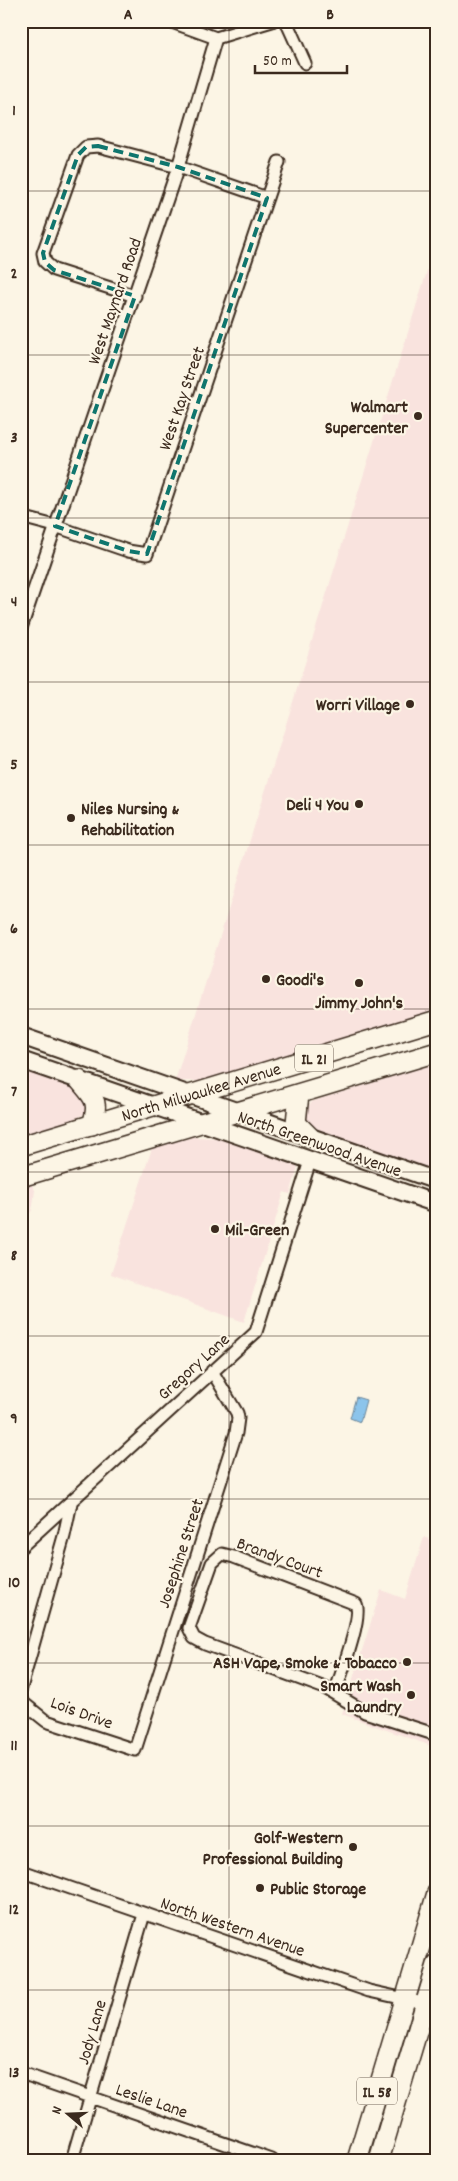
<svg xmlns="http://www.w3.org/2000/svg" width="458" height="2181" viewBox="0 0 458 2181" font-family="Dekko,sans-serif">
<rect width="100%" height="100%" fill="#fcf5e5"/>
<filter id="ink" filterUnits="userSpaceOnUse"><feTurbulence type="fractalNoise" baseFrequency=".02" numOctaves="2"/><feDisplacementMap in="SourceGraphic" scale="10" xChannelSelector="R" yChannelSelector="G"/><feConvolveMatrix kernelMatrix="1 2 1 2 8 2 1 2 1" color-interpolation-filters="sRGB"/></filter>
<g filter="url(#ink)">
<path fill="#f9e3de" d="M437 239V1009L202 1081H175Z
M437 1063V1173L312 1129 305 1122V1109L313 1101Z
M21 1068 79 1088 88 1108 85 1114 72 1120 21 1135Z
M192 1137 220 1138 292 1162 298 1167 290 1194 284 1192 244 1322 111 1274 152 1148Z
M32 1185 35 1190 33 1205 31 1212 21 1223V1188Z
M424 1537 437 1542V1748L342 1714 381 1590 405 1599Z"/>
<path fill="#8cc4eb" stroke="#6c8699" d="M356 1397 366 1400 360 1422 350 1418Z"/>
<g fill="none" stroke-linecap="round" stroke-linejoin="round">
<defs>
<path id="minor" d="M169 21 216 38
M286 21 305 63
M216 38 272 21
M135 296 54 270 45 262 43 253 78 155 86 147 98 146 178 167 267 198
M21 517 55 526 128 551 147 554 279 162
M21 628 178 167 216 38
M21 1547 256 1332 310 1161
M21 1688 64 1536 71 1503
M335 1693C340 1677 363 1616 356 1604L234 1557 222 1554 212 1563 189 1628 194 1638 205 1644 325 1688 365 1712 437 1735
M21 1701 46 1721 135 1750 236 1433 238 1418 237 1413 212 1371
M21 1871 369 1991 437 2006
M21 2073 272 2160
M72 2160 144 1914"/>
<path id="secondary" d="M21 1036 437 1181
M21 1060 437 1204"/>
<g id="primary">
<path d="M79 1080C94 1098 100 1101 92 1125"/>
<path d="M299 1094 296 1123 310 1137"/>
<path id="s1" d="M21 1146 437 1020"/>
<path d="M21 1177 437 1052"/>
<path d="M357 2160 437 1893"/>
<path d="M379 2160 437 1965"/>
</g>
</defs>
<use href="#minor" stroke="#3b2a1e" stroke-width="15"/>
<use href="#secondary" stroke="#3b2a1e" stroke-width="20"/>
<use href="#primary" stroke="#3b2a1e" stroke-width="22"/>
<use href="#minor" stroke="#fcf5e5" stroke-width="11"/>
<use href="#secondary" stroke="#fcf5e5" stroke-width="16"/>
<use href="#primary" stroke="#fcf5e5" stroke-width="19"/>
</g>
</g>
<path fill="none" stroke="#0f766e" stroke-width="4" stroke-dasharray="10 6" stroke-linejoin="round" d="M98 146 178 167 267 198 147 554 128 551 55 526 135 296 54 270 45 262 43 253 78 155 86 147Z"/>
<path fill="none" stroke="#3b2a1e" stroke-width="1" stroke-opacity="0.55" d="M229 21V2160M21 191H437M21 355H437M21 518H437M21 682H437M21 845H437M21 1009H437M21 1172H437M21 1336H437M21 1499H437M21 1663H437M21 1826H437M21 1990H437"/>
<g fill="#3b2a1e" stroke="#fcf5e5" stroke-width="2">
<circle cx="418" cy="416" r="5"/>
<circle cx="410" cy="704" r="5"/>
<circle cx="359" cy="804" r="5"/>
<circle cx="71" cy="818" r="5"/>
<circle cx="266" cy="979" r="5"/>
<circle cx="359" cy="983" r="5"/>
<circle cx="215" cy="1229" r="5"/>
<circle cx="407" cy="1662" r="5"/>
<circle cx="411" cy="1695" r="5"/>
<circle cx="353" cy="1847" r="5"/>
<circle cx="260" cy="1888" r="5"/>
</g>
<g text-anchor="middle" stroke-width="4.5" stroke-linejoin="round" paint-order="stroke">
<g fill="#fcf5e5" stroke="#75675a" stroke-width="1">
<rect x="295" y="1044.5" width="38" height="27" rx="4"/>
<rect x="357" y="2077.5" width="40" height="27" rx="4"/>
</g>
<g font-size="16" font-weight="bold" fill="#3b2a1e">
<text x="314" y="1064">IL 21</text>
<text x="377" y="2097">IL 58</text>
</g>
<g font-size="18" fill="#3b2a1e" stroke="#fcf5e5">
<text transform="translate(114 301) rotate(-71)" y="6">West Maynard Road</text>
<text transform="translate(181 398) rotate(-71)" y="6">West Kay Street</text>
<text dy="6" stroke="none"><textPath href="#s1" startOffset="188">North Milwaukee Avenue</textPath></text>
<text transform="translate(320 1143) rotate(19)" y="6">North Greenwood Avenue</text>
<text transform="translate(193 1366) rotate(-42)" y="6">Gregory Lane</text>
<text transform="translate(180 1553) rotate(-72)" y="6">Josephine Street</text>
<text transform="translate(280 1557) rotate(20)" y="6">Brandy Court</text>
<text transform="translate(82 1712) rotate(20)" y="6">Lois Drive</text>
<text transform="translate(233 1926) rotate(19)" y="6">North Western Avenue</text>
<text transform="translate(91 2032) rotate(-74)" y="6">Jody Lane</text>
<text transform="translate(152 2100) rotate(19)" y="6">Leslie Lane</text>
</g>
<g font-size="18" font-weight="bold" fill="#3b2a1e" stroke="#fcf5e5" text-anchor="end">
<text x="408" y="412">Walmart<tspan x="408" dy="21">Supercenter</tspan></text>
<text x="400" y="710">Worri Village</text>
<text x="349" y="810">Deli 4 You</text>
<text x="81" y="814" text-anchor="start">Niles Nursing &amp;<tspan x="81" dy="21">Rehabilitation</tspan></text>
<text x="276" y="985" text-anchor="start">Goodi's</text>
<text x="359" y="1008" text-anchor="middle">Jimmy John's</text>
<text x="225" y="1235" text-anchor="start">Mil-Green</text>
<text x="397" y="1668">ASH Vape, Smoke &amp; Tobacco</text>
<text x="401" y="1691">Smart Wash<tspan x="401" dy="21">Laundry</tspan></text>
<text x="343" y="1843">Golf-Western<tspan x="343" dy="21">Professional Building</tspan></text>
<text x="270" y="1894" text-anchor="start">Public Storage</text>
</g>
</g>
<rect width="458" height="2181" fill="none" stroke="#fcf5e5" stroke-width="55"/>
<g transform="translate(68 2114) rotate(289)" stroke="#fcf5e5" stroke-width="4" paint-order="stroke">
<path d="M0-4L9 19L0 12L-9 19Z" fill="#3b2a1e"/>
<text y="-8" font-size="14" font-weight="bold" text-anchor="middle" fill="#3b2a1e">N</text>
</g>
<path d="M255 65v8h92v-8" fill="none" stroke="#3b2a1e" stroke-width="2.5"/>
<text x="263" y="65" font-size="15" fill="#3b2a1e" stroke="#fcf5e5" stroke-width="4" paint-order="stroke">50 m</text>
<rect x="28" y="28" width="402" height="2126" fill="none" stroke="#3b2a1e" stroke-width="2"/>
<g font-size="16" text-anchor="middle" font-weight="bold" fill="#3b2a1e">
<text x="128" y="19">A</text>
<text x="330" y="19">B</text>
<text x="14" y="115">1</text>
<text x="14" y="278">2</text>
<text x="14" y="442">3</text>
<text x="14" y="606">4</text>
<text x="14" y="769">5</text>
<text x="14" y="933">6</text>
<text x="14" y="1096">7</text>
<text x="14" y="1260">8</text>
<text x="14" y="1423">9</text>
<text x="14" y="1587">10</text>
<text x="14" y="1750">11</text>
<text x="14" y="1914">12</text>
<text x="14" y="2077">13</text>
</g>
</svg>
